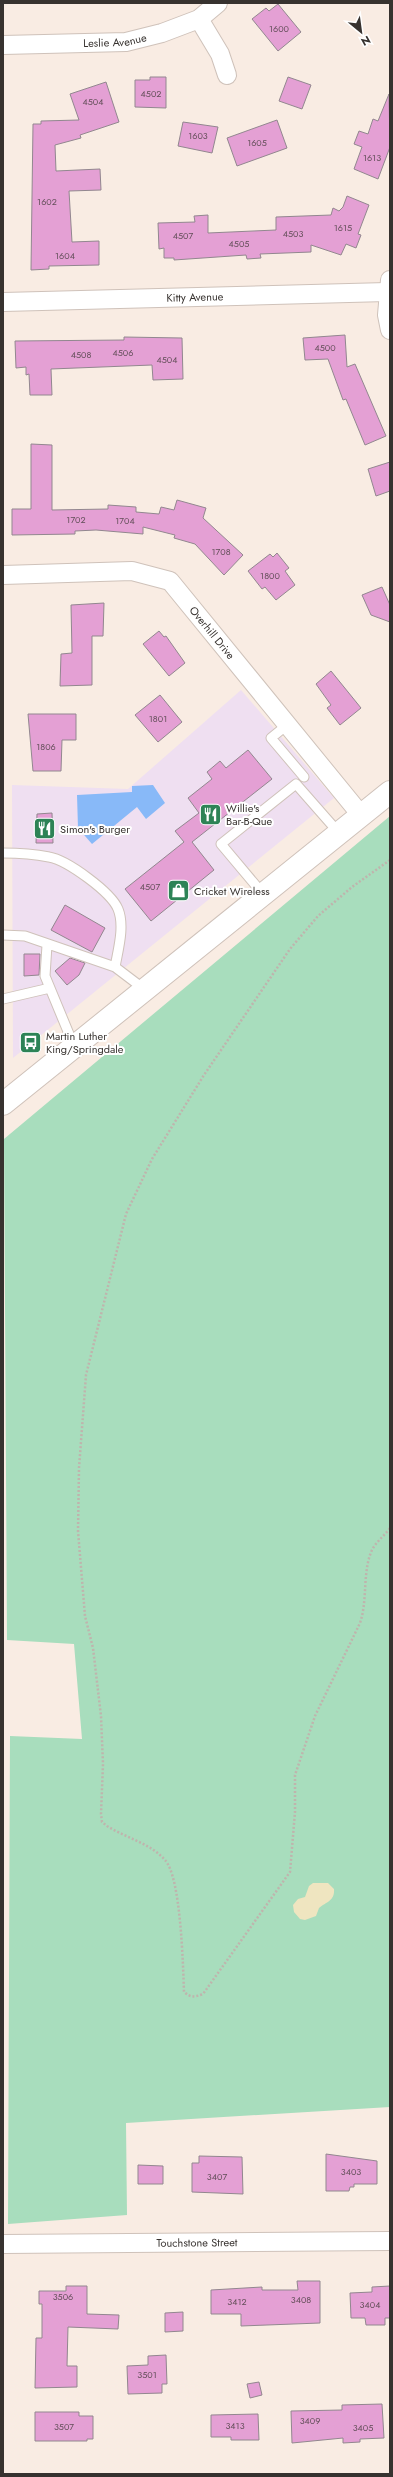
<svg xmlns="http://www.w3.org/2000/svg" width="393" height="2477" viewBox="0 0 393 2477" font-family="Jost,sans-serif">
<rect width="100%" height="100%" fill="#f9ece3"/>
<path fill="#efdff1" d="M241 690 334 798 13 1058 12 785 128 789Z"/>
<path fill="#a8ddbd" d="M390 816V2107L126 2123 127 2215 8 2224 10 1736 82 1739 74 1644 7 1640 4 1139Z"/>
<path fill="#efe5c0" d="M313 1883H328L334 1889C335 1901 326 1902 319 1908L316 1916 305 1920 300 1919 294 1912 293 1905 298 1899 305 1897 309 1886Z"/>
<path fill="#88b9f8" d="M153 785 165 803 146 819 137 807 92 844 78 828 77 795 132 792V786Z"/>
<path fill="#e4a0d4" stroke="#92878f" d="M278 4 301 32 278 51 252 19 266 8 269 11Z
M150 77H166V108L135 107V80H150Z
M288 77 311 85 302 109 279 101Z
M106 82 119 122 80 135 81 138 55 145 56 171 100 169 101 190 69 191 72 242 99 241V265L49 266V269L31 270 33 124H41V121L79 120 70 94Z
M389 94 390 147 378 179 354 169 362 147 354 144 359 131 368 134 373 119 378 121Z
M277 120 287 148 237 166 227 138Z
M183 122 218 127 212 153 178 146Z
M347 196 369 205 358 234 361 235 356 248 346 244 341 255 311 245V252L260 254 261 258 247 259 246 255 174 260V258H164V248L159 249 158 223 195 222 194 216 208 215V233L276 230V217L331 215 333 208 339 211 343 207Z
M345 335 347 367 355 364 386 436 365 445 346 399 343 400 328 359 305 360 303 338Z
M124 337 182 338 183 379 153 380 152 365 51 369 52 395H30L29 374 26 375V367L16 368 15 341 124 340Z
M31 444 52 445V510L108 509V505L136 507V512L159 514 161 507 174 510 177 500 206 508 203 518 243 555 224 575 195 544 174 538 175 535 143 527V534L96 530 75 531V534L12 535V509H31Z
M390 462V491L376 496 368 469Z
M277 553 289 568 285 571 295 585 276 600 265 587 262 589 248 571 270 554 273 557Z
M382 587 390 605V622L371 615 362 595Z
M104 603 103 636H92V685L60 686 61 654 72 653 71 605Z
M159 631 164 637 166 636 185 663 169 676 143 644Z
M331 671 361 708 340 725 327 708 331 705 316 684Z
M160 695 182 722 158 742 135 715Z
M28 714H76V740H62L61 771H33Z
M248 750 272 779 192 842 214 870 151 921 125 889 184 842 175 831 199 813 188 798 212 779 207 772 220 761 226 768Z
M52 813 53 843H36L37 814Z
M65 905 105 928 92 952 51 930Z
M24 954H40L39 975 24 976Z
M70 958 85 963 79 975 67 985 55 971Z
M326 2154 377 2161V2184H354V2187H350L349 2191H326Z
M199 2156 242 2157 243 2194 192 2192V2163H199Z
M138 2165 163 2166V2184H138Z
M297 2281H320V2323L241 2326V2314H211V2290L262 2287V2290H298Z
M66 2286H87V2314L119 2315 118 2329 68 2327 67 2366H77V2387L35 2388 36 2338H42V2304H39V2291H66Z
M390 2286V2318H385V2325H366L365 2318H351L350 2293 372 2292V2287Z
M183 2312V2331L165 2332V2313Z
M166 2355 167 2384H162V2393L128 2394 127 2366 148 2365V2356Z
M259 2382 262 2395 250 2398 247 2384Z
M382 2404 384 2438 360 2439V2442L343 2443V2438L292 2443 291 2411 342 2410V2405Z
M35 2412H79V2416H93V2439H87V2441H35Z
M258 2414 259 2440H231V2437H211V2415Z"/>
<g fill="none" stroke-linecap="round" stroke-linejoin="round">
<defs>
<path id="service" d="M287 725 271 738 304 777
M3 853C18 853 34 854 49 857 67 860 111 892 118 909 125 926 118 950 115 967
M263 894 221 844 296 784 339 833
M3 935 25 936 115 967 144 989
M47 945 45 976 74 1046
M3 999 50 988"/>
<g id="minor">
<path d="M199 19 220 54 227 75"/>
<path id="s1" d="M3 45 126 42 162 33 199 19 218 3"/>
<path d="M390 280 387 315 390 330"/>
<path id="s2" d="M3 302 387 292"/>
<path id="s3" d="M3 575 132 571 170 581 361 815"/>
<path id="s4" d="M3 2244 390 2241"/>
</g>
<path id="primary" d="M3 1104 390 792"/>
</defs>
<use href="#service" stroke="#cfc2ba" stroke-width="11"/>
<use href="#minor" stroke="#cfc2ba" stroke-width="20"/>
<use href="#primary" stroke="#cfc2ba" stroke-width="24"/>
<path stroke="#bfb4ad" stroke-width="2.5" stroke-dasharray="2 2" stroke-linecap="butt" d="M390 860 352 887 318 916 290 949 204 1075 152 1159 126 1214 86 1375 79 1468 78 1531 85 1616 93 1648 101 1716 103 1764 101 1814 102 1822 107 1826C126 1838 150 1843 165 1860 181 1877 183 1966 184 1992 191 1998 195 1997 203 1994L290 1872 295 1812V1775L315 1716 360 1623C368 1600 362 1572 372 1550 376 1542 385 1535 390 1528"/>
<use href="#service" stroke="#fff" stroke-width="9"/>
<use href="#minor" stroke="#fff" stroke-width="18"/>
<use href="#primary" stroke="#fff" stroke-width="22"/>
</g>
<defs>
<symbol id="restaurant-square" viewBox="-11 -11 22 22"><rect x="-9" y="-9" width="18" height="18" rx="4" fill="#2d8356" stroke="#fff"/><path d="M-5-6h1v4h1v-4h1v4h1v-4h1v5L-1.5 .5V6h-2V.5L-5-1ZM5-6V6H3V1.5H1.5Q1.5-4 5-6Z" fill="#fff"/></symbol>
<symbol id="shop-square" viewBox="-11 -11 22 22"><rect x="-9" y="-9" width="18" height="18" rx="4" fill="#2d8356" stroke="#fff"/><path d="M-5-2.5h2.3a2.7 3.5 0 0 1 5.4 0H5L5.5 6h-11ZM-1.5-2.5h3a1.5 2.3 0 0 0-3 0Z" fill="#fff"/></symbol>
<symbol id="bus-square" viewBox="-11 -11 22 22"><rect x="-9" y="-9" width="18" height="18" rx="4" fill="#2d8356" stroke="#fff"/><path d="M-5-6H5V4H4V6H2V4H-2V6H-4V4H-5ZM-3.5-4V0h7V-4ZM-3.5 1.2v1.5H-2V1.2ZM2 1.2v1.5H3.5V1.2Z" fill="#fff"/></symbol>
</defs>
<g fill-rule="evenodd">
<use href="#restaurant-square" x="198" y="802" width="25" height="25"/>
<use href="#restaurant-square" x="32" y="816" width="25" height="25"/>
<use href="#shop-square" x="166" y="878" width="25" height="25"/>
<use href="#bus-square" x="18" y="1030" width="25" height="25"/>
</g>
<g text-anchor="middle" stroke-width="4" stroke-linejoin="round" paint-order="stroke">
<g font-size="9" fill="#624e58">
<text x="279" y="32">1600</text>
<text x="151" y="97">4502</text>
<text x="93" y="105">4504</text>
<text x="198" y="139">1603</text>
<text x="257" y="146">1605</text>
<text x="372" y="161">1613</text>
<text x="47" y="205">1602</text>
<text x="343" y="231">1615</text>
<text x="293" y="237">4503</text>
<text x="183" y="239">4507</text>
<text x="239" y="247">4505</text>
<text x="65" y="259">1604</text>
<text x="325" y="351">4500</text>
<text x="123" y="356">4506</text>
<text x="81" y="358">4508</text>
<text x="167" y="363">4504</text>
<text x="76" y="523">1702</text>
<text x="125" y="524">1704</text>
<text x="221" y="555">1708</text>
<text x="270" y="579">1800</text>
<text x="158" y="722">1801</text>
<text x="46" y="750">1806</text>
<text x="150" y="890">4507</text>
<text x="351" y="2175">3403</text>
<text x="217" y="2180">3407</text>
<text x="63" y="2300">3506</text>
<text x="301" y="2303">3408</text>
<text x="237" y="2305">3412</text>
<text x="370" y="2308">3404</text>
<text x="147" y="2378">3501</text>
<text x="310" y="2424">3409</text>
<text x="235" y="2429">3413</text>
<text x="64" y="2430">3507</text>
<text x="363" y="2431">3405</text>
</g>
<g font-size="11" fill="#37322f" stroke="#fff">
<text dy="4" stroke="none"><textPath href="#s1" startOffset="112">Leslie Avenue</textPath></text>
<text dy="4" stroke="none"><textPath href="#s2" startOffset="192">Kitty Avenue</textPath></text>
<text dy="4" stroke="none"><textPath href="#s3" startOffset="235">Overhill Drive</textPath></text>
<text dy="4" stroke="none"><textPath href="#s4" startOffset="194">Touchstone Street</textPath></text>
</g>
<g font-size="11" fill="#37322f" stroke="#fff" text-anchor="start">
<text x="226" y="812">Willie's<tspan x="226" dy="13">Bar-B-Que</tspan></text>
<text x="60" y="833">Simon's Burger</text>
<text x="194" y="895">Cricket Wireless</text>
<text x="46" y="1040">Martin Luther<tspan x="46" dy="13">King/Springdale</tspan></text>
</g>
</g>
<rect width="393" height="2477" fill="none" stroke="#37322f" stroke-width="8"/>
<g transform="translate(361 32) rotate(151)" stroke="#ffffff" stroke-width="3" paint-order="stroke">
<path d="M0-3L7 15L0 10L-7 15Z" fill="#37322f"/>
<text y="-6" font-size="11" font-weight="bold" text-anchor="middle" fill="#37322f">N</text>
</g>
</svg>
